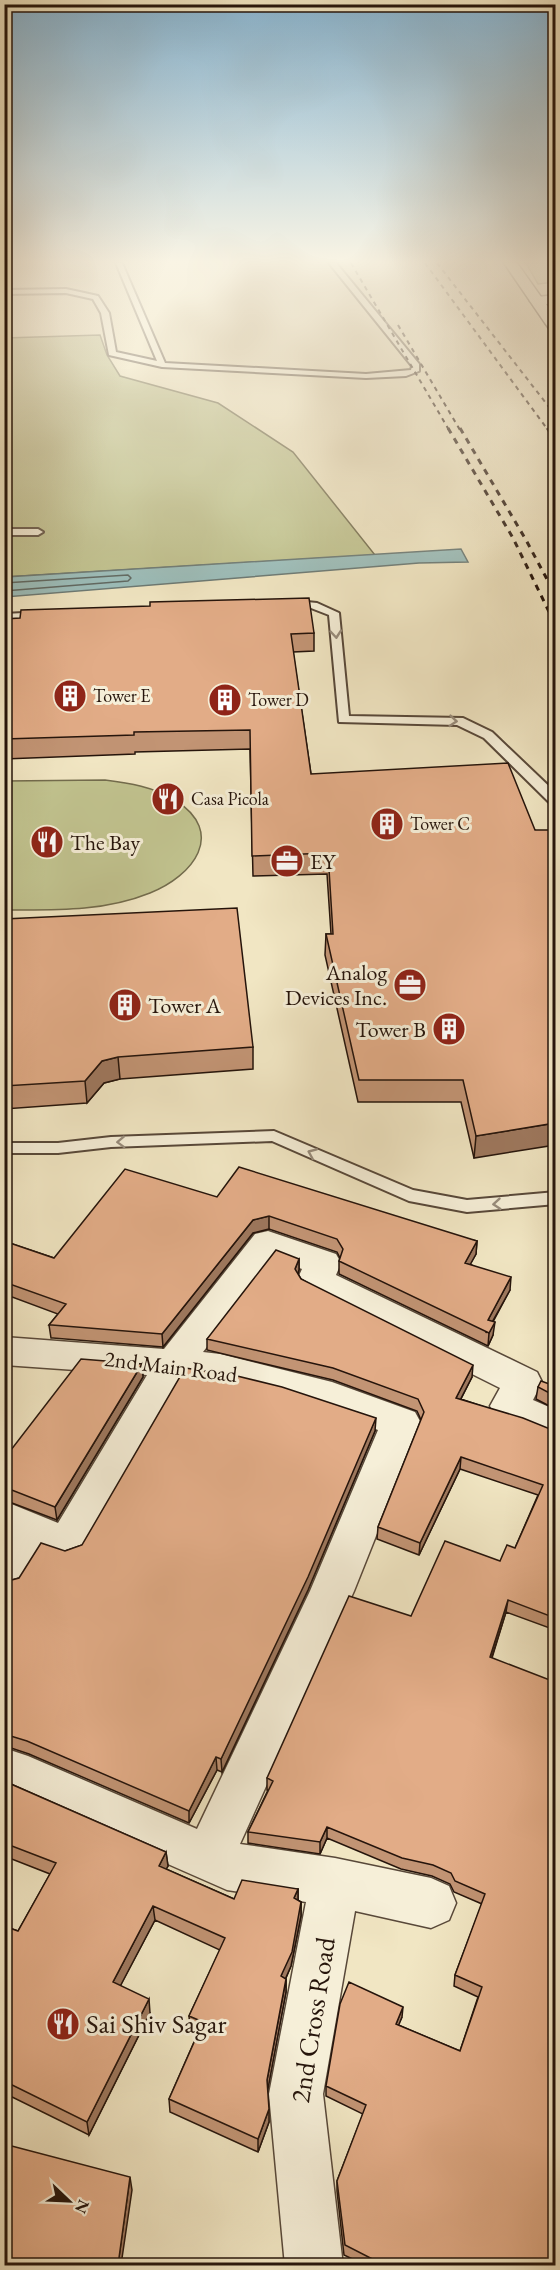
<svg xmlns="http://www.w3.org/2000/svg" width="560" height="2270" viewBox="0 0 560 2270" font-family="'EB Garamond',serif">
<rect width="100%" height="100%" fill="#f1e6c3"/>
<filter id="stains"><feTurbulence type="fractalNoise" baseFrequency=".00333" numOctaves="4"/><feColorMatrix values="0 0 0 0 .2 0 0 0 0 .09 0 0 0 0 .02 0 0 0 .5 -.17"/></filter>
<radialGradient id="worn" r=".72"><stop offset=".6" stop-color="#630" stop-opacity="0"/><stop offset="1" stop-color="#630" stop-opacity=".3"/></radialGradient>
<path fill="#c1c38f" stroke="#736c4d" stroke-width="1.5" d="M526 263H555V282L538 284Z
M100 335 107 355 120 376 218 403 293 452 375 555 5 577V338Z
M105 780C129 783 154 787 175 800 227 833 193 876 150 893 103 912 54 910 5 910V781Z"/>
<path fill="#9cbebb" stroke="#6c7a75" stroke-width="1.5" d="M461 549 468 562 419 563 5 597V577Z"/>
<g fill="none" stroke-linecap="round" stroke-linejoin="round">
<path stroke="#606963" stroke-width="1.5" d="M4 583 128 575 131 578 128 581 4 591"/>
<defs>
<path id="service" d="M116 263H122L165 363 366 374 411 370 412 366 329 263H336L419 364V371L406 376 366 378 162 367 109 355 101 313 93 299 66 293 4 294V290L66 289 98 296 109 313 116 352 157 361Z
M4 529H38L43 532 38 535H4Z
M287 600 317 603 339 613 349 716 463 718 492 732 556 793V805L551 804 484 738 457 725 339 722 329 615 311 608 283 605 282 603Z
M43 612 48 615 47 617 4 620V614Z
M274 1131 413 1190 467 1200 556 1192V1204L467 1212 409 1201 272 1141 111 1147 58 1153H4V1143H58L111 1137Z"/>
<path id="minor" d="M556 295V303L537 305 530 301 537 297Z
M268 1231 336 1254 341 1263 336 1275 537 1372 542 1382 533 1400 556 1410V1442L496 1417 490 1406 500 1388 302 1289 297 1280 302 1269 275 1259 203 1352 220 1354 332 1382 415 1412 421 1423 354 1591 240 1844 335 1858 431 1878 449 1886 456 1903 449 1920 431 1928 355 1911 323 2094 343 2266H285L269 2094 306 1902 227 1890 4 1792V1748L28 1756 197 1829 310 1591 378 1430C316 1406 251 1385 184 1379L82 1557 67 1562 42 1553 19 1590 4 1595V1541L7 1538 4 1537V1501L58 1523 147 1375 4 1365V1337L164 1349 255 1234Z"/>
<path id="secondary" d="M504 263H517L556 318V332L551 331 545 323Z"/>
</defs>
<use href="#service" stroke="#584839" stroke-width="4"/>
<use href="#minor" stroke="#584839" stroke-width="3"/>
<use href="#secondary" stroke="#25140b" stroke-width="3"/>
<use href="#service" fill="#f6efd8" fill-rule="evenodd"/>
<use href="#minor" fill="#f6efd8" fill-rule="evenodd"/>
<use href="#secondary" fill="#f6efd8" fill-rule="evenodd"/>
<path stroke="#25140b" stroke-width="2" stroke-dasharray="4.5 4.5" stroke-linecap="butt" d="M351 263 449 430
M425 263 548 430
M437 263 556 416
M398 325 460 430"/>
<path stroke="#25140b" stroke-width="3" stroke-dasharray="6 6" stroke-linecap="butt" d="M448 428 513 538 556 626
M460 428 526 540 556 596
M547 428 556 441"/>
</g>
<path fill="#c29474" stroke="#25140b" stroke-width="1.5" d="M4 619 314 633V651L293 652 311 774 535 830 474 1158 461 1102H358L325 955 326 934H331L327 874 253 876 250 749 135 752V754L4 759Z
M4 919 253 1047V1069L120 1079 104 1083 87 1103 4 1109Z
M217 1197 477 1241 476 1254 470 1264 510 1290 493 1322V1335L488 1346 339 1274V1261L340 1258 337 1252 269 1229 253 1233 163 1347 53 1338H51L49 1325 58 1314 4 1294V1241L54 1258Z
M299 1259V1270L298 1274 301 1279 472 1377 461 1399 555 1431V1630L506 1612 492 1658 555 2265H365L344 2255 337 2191V2181L363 2114 326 2096V2086L402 2017 398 2025 460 2051 478 1997 454 1986 455 1975 482 1904 454 1892 450 1884 432 1876 401 1869 327 1838 320 1854 248 1843V1832L268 1790H267V1778L411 1616 500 1561 515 1548 538 1495 460 1469 419 1555 377 1539 378 1527 421 1420 417 1411 333 1380 207 1350V1339Z
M142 1364 143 1377 57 1520 4 1500V1459Z
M555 1386V1409L536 1399 538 1387Z
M375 1431 308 1590 222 1772 217 1770 189 1823 29 1754 5 1746 4 1582 19 1578 65 1551 82 1545Z
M4 1781 166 1852 168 1866 166 1869 234 1899 298 1889V1900L301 1902V1916L291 1966 286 1978V1992L267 2090 269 2122 258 2152 170 2112 169 2099 198 2033 190 2029 189 2016 220 1950 155 1920 120 1986 150 2013 89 2135 4 2093V1926L18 1931 50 1874 4 1856Z"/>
<path fill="#9e785e" stroke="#25140b" stroke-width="1.5" d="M118 1057 120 1079 104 1083 87 1103 85 1081 102 1061Z
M555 1123V1145L474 1158 476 1136Z
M269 1216V1229L253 1233 163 1347 162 1334 253 1220Z
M477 1241 476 1254 464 1276 465 1263Z
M299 1259V1270L295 1281V1269Z
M511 1277 510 1290 486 1333 488 1320Z
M495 1322 493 1335 488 1346 489 1333Z
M142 1364 143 1377 57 1520 55 1507Z
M473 1365 472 1377 455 1410 456 1398Z
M376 1418 375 1431 308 1590 222 1772 221 1759Z
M461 1457 460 1469 419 1555 420 1543Z
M508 1600 506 1612 488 1669 490 1657Z
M216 1757 217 1770 189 1823V1811Z
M327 1827V1838L320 1854V1842Z
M166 1852 168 1866 160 1880 159 1866Z
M298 1889V1903L294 1898Z
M301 1902V1916L291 1966 281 1989V1976Z
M153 1906 155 1920 115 1996 113 1982Z
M286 1979V1992L267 2094V2080Z
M149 1999 150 2013 89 2135 87 2122Z
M403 2007 402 2017 395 2034 396 2024Z
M269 2109V2122L258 2152V2139Z
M130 2177 132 2190 121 2265H118Z"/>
<path fill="#e2ac87" stroke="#25140b" stroke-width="1.5" d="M309 598 314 633 291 634 311 774 508 763 535 830H555V1123L476 1136 463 1080H359L326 934H333L328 853 252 856 250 730 134 732V735L4 739V619L20 618 21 610 150 606V602Z
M237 908 253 1047 118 1057 102 1061 85 1081 4 1086V919Z
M239 1167 477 1241 465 1263 511 1277 488 1320 495 1322 489 1333 339 1261 343 1249 337 1239 269 1216 253 1220 162 1334 52 1325H49L66 1304 4 1282V1241L54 1258 125 1169 217 1197Z
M276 1250 299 1259 295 1269 301 1279 473 1365 456 1398 523 1418 555 1431V1618L508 1600 490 1657 555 1682V2265H384L345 2245 337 2181 366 2105 326 2086 340 2004 349 1982 403 2007 396 2024 460 2051 482 1987 455 1975 485 1894 455 1881 451 1873 433 1865 402 1858 327 1827 320 1842 248 1832 273 1781 267 1778 349 1596 411 1616 445 1541 500 1561 507 1545 515 1548 543 1485 461 1457 420 1543 378 1527 424 1412 418 1399 333 1368 207 1339Z
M81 1359 142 1364 55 1507 4 1487V1459Z
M185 1368 233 1375 282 1387 376 1418 308 1577 221 1759 216 1757 189 1811 27 1741 4 1734V1582L19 1578 41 1543 65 1551 82 1545Z
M541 1381 555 1386V1396L538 1387Z
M4 1781 166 1852 159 1866 234 1899 242 1880 298 1889 294 1898 301 1902 292 1952 281 1976 286 1979 267 2080 269 2109 258 2139 169 2099 203 2022 189 2016 225 1938 153 1906 113 1982 149 1999 87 2122 4 2081V1926L18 1931 56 1863 4 1843Z
M4 2144 130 2177 118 2265H4Z"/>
<defs><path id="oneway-chevron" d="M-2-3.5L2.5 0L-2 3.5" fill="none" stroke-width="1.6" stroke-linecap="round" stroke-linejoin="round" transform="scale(1.5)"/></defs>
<g stroke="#988c7c">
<use href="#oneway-chevron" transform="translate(336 634) rotate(85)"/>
<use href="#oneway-chevron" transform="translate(453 721) rotate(5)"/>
<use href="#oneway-chevron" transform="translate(121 1142) rotate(178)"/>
<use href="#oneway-chevron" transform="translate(312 1153) rotate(-157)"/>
<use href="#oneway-chevron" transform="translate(497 1204) rotate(175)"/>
</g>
<linearGradient id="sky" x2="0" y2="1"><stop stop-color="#89b8d6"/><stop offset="0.45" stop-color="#f9f4e4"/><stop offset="1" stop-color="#f9f4e4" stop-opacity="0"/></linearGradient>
<rect width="560" height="581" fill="url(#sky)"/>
<defs>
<symbol id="building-disc" viewBox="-11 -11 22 22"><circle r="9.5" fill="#8f2418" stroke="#f6efd8"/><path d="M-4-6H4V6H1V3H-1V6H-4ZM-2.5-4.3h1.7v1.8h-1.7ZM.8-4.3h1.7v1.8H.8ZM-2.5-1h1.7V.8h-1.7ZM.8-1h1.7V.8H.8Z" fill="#fff"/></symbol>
<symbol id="restaurant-disc" viewBox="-11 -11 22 22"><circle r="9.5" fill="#8f2418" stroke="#f6efd8"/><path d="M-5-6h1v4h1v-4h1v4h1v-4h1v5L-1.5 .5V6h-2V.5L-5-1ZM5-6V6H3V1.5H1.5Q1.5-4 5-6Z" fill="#fff"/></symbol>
<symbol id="office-disc" viewBox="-11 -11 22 22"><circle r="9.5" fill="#8f2418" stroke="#f6efd8"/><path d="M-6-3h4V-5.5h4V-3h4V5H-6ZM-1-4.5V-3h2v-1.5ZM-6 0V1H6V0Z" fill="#fff"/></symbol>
</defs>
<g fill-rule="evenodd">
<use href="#building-disc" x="51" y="677" width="38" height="38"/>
<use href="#building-disc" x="206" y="681" width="38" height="38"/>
<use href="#restaurant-disc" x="149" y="780" width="38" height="38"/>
<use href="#building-disc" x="368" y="805" width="38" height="38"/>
<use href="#restaurant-disc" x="28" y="823" width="38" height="38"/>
<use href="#office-disc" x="268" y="842" width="38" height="38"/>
<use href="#office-disc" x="391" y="966" width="38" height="38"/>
<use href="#building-disc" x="106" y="986" width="38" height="38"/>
<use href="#building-disc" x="430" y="1010" width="38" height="38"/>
<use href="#restaurant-disc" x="44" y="2005" width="38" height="38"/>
</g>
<g text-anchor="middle" stroke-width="6" stroke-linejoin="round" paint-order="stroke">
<g font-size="18" fill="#25140b" stroke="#f6efd8" text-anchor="start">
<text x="93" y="702">Tower E</text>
<text x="248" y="706">Tower D</text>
<text x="191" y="805">Casa Picola</text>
<text x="410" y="830">Tower C</text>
</g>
<g font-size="22" fill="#25140b" stroke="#f6efd8" text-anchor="start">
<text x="70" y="850">The Bay</text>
<text x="310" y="869">EY</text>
<text x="387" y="980" text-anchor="end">Analog<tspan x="387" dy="25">Devices Inc.</tspan></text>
<text x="148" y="1013">Tower A</text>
<text x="426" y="1037" text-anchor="end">Tower B</text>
</g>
<g font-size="22" fill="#25140b" stroke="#f6efd8">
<text transform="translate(171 1366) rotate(7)" y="8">2nd Main Road</text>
</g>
<g font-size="27" fill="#25140b" stroke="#f6efd8">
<text transform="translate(313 2020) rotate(-81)" y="9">2nd Cross Road</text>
</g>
<g font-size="27" fill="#25140b" stroke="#f6efd8" text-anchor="start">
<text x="86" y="2033">Sai Shiv Sagar</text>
</g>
</g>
<rect width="560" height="2270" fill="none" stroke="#f1e6c3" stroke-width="24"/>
<rect x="6" y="6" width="548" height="2258" fill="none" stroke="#25140b" stroke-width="3"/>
<rect x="12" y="12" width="536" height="2246" fill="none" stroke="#25140b" stroke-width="1.5"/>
<g transform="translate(69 2201) rotate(113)" stroke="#f6efd8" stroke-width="4.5" paint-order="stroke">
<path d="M0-4.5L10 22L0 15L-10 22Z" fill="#25140b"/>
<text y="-9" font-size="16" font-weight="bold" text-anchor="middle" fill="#25140b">N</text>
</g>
<rect width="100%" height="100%" filter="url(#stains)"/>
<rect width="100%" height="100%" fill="url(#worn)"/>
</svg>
